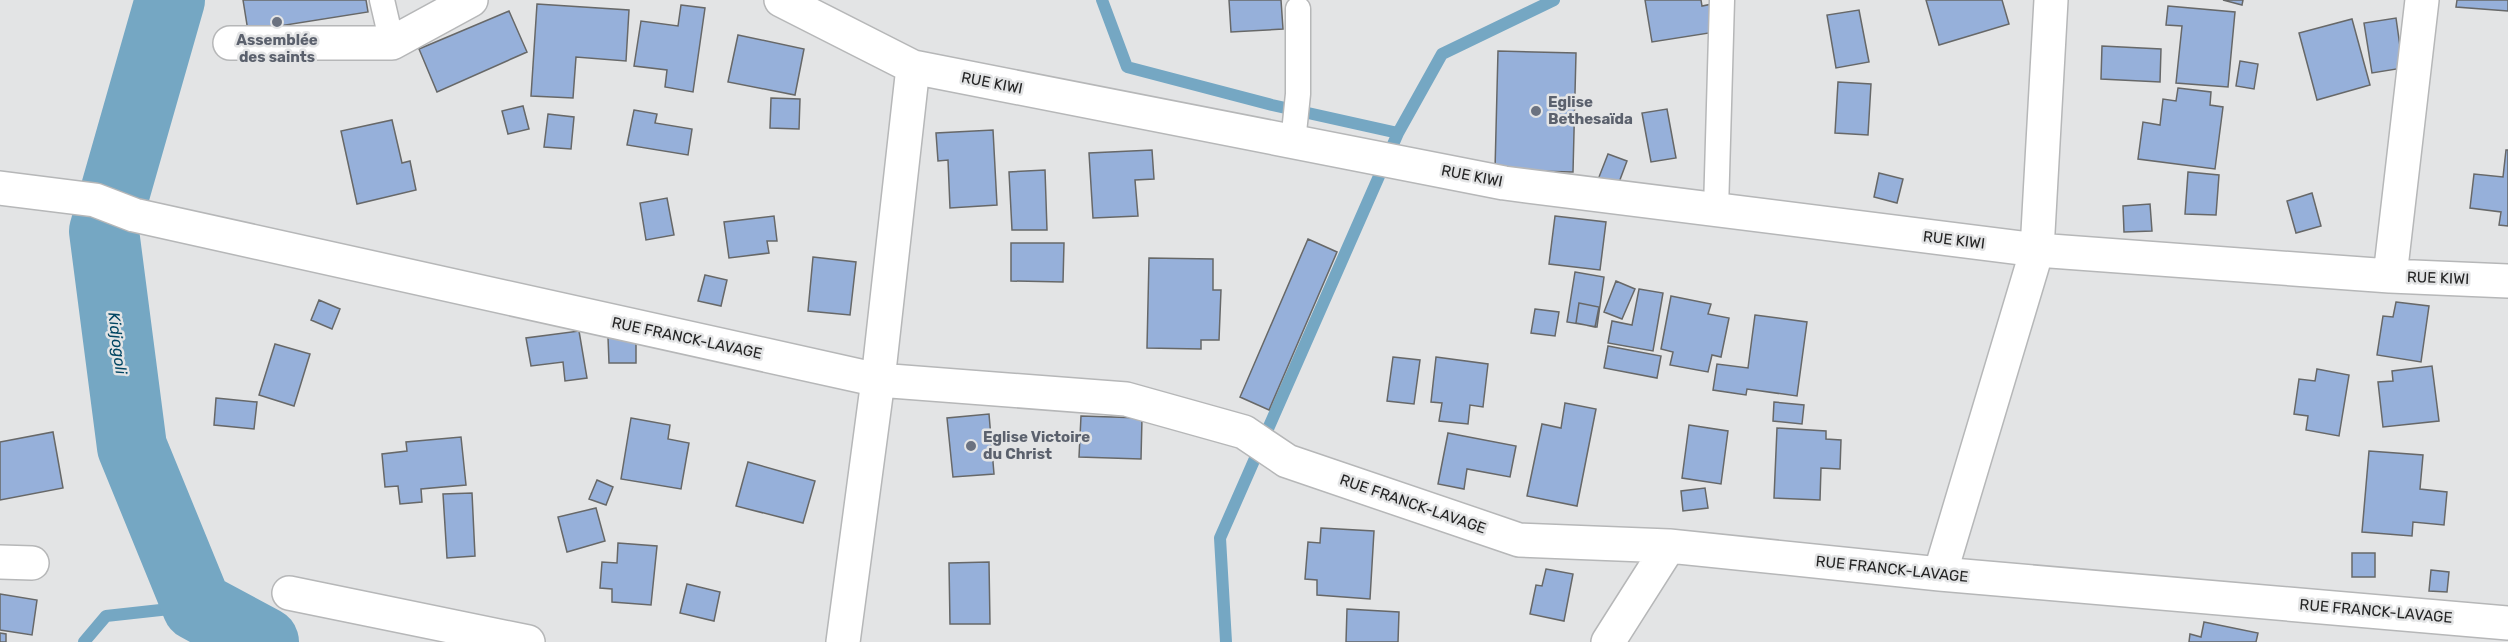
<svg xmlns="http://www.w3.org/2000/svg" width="2508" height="642" viewBox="0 0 2508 642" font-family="Rubik,sans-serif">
<rect width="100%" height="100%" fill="#e3e4e5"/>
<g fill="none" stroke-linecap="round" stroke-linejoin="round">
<path stroke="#75a7c3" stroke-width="12" d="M1102 0 1127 67 1272 105 1398 133
M84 642 106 616 197 606
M1226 642 1220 538 1398 133 1442 54 1554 0"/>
<path stroke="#75a7c3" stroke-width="70" d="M170 0 104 231 132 447 197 606 264 642"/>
</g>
<path fill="#96b0da" stroke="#676868" stroke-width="1.5" d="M243 0H366L368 12 248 31Z
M1229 0H1281L1283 29 1231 32Z
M1645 0H1701L1702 6 1717 3 1722 31 1652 42Z
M1926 0H2002L2009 24 1939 45Z
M2223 0H2243L2242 5Z
M2457 0H2508V11L2456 7Z
M537 4 629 10 626 61 576 57 573 98 531 96Z
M681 5 705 8 693 92 665 87 667 70 634 66 641 21 678 26Z
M2168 6 2235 12 2228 87 2176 83 2182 26 2166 25Z
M1859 10 1869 62 1836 68 1827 15Z
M509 11 527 52 437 92 419 49Z
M2396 18 2403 68 2372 73 2364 23Z
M2352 19 2370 85 2317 100 2299 33Z
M738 35 804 49 795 95 728 82Z
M2102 46 2161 49 2160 82 2101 79Z
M1498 51 1576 53 1573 172 1495 170Z
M2240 61 2258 64 2254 89 2236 86Z
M1838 82 1871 84 1868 135 1835 133Z
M2178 88 2211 92 2210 105 2223 107 2215 169 2138 159 2143 122 2160 125 2163 99 2176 101Z
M771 98 800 99 799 129 770 128Z
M523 106 529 129 508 134 502 111Z
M1667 109 1676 158 1651 162 1642 113Z
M634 110 657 114 655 123 692 129 688 155 627 145Z
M548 114 574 117 571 149 544 147Z
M392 120 402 163 410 161 416 190 357 204 341 131Z
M993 130 997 205 950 208 948 160 938 161 936 133Z
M1152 150 1154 179 1135 180 1138 216 1093 218 1089 153Z
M2506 150H2508V226L2499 225 2501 212 2470 208 2474 174 2503 177Z
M1608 154 1627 161 1618 185 1599 177Z
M1045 170 1047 230H1012L1009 172Z
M2188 172 2219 175 2216 215 2185 214Z
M1879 173 1903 179 1897 203 1874 197Z
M2312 193 2321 226 2296 233 2287 201Z
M667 198 674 235 646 240 640 203Z
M2150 204 2152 231 2124 232 2123 206Z
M774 216 777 241H767L769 253 729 258 724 222Z
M1555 216 1606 222 1600 270 1549 264Z
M1308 239 1337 252 1269 410 1240 397Z
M1011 243H1064L1063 282 1011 281Z
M813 257 856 262 850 315 808 311Z
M1149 258 1213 259V290H1221L1219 340H1201V349L1147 348Z
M1575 272 1604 277 1597 327 1567 322Z
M705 275 727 280 721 306 698 301Z
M1616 281 1635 289 1622 319 1604 312Z
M1639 289 1663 293 1653 351 1608 343 1612 321 1632 325Z
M1671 296 1711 304 1708 314 1729 318 1721 357 1712 355 1708 372 1670 365 1673 352 1661 349Z
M319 300 340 309 332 329 311 320Z
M2396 302 2429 306 2421 362 2377 355 2383 316 2393 317Z
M1579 303 1599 307 1595 327 1576 323Z
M1535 309 1559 312 1555 336 1531 333Z
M1755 315 1807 322 1797 396 1747 389 1746 395 1713 390 1717 364 1748 368Z
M579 331 587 378 565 381 563 362 531 366 526 338Z
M608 337 636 338V363H609Z
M275 344 310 354 294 406 259 395Z
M1608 346 1661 356 1657 378 1604 368Z
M1393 357 1420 360 1414 404 1387 401Z
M1436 357 1488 364 1483 407 1470 405 1468 424 1439 421 1442 403 1431 402Z
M2432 366 2439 421 2383 427 2378 382 2393 381 2392 371Z
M2317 369 2349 375 2339 436 2306 430 2308 416 2294 414 2299 379 2315 381Z
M216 398 257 402 254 429 214 425Z
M1774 402 1804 405 1802 424 1773 421Z
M1565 403 1596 409 1577 506 1527 496 1542 424 1561 428Z
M989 414 994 474 953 477 947 418Z
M1081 416 1142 418 1141 459 1079 457Z
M631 418 670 425 668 439 689 443 681 489 621 479Z
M1689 425 1728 431 1721 484 1682 478Z
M1777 428 1826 431V439L1841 440 1840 469 1821 468 1820 500 1774 498Z
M53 432 63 488 0 500V442Z
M1448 433 1516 446 1510 477 1467 469 1464 489 1438 484Z
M461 437 466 485 421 489 422 502 400 504 398 486 385 487 382 454 407 451 406 442Z
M2369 451 2423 455 2420 489 2447 492 2444 525 2413 522 2412 536 2362 532Z
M748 462 815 481 803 523 736 506Z
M597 480 613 487 606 505 589 499Z
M1705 488 1708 508 1683 511 1681 491Z
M472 493 475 556 447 558 443 494Z
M596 508 605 541 567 552 558 517Z
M1321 528 1374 531 1370 599 1317 595V580L1305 579 1308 542 1320 543Z
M618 543 657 546 651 605 612 602V589L600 588 602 562 617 563Z
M2352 553H2375V577H2352Z
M989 562 990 624H950L949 563Z
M1546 569 1573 574 1564 621 1530 614 1536 585 1542 586Z
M2431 570 2449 572 2447 592 2429 591Z
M687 584 720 592 714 621 680 613Z
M0 594 37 600 32 635 0 630Z
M1347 609 1399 612 1398 642H1346Z
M2204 622 2258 633 2256 642H2189L2190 634 2201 637Z
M0 633 6 634V642H0Z"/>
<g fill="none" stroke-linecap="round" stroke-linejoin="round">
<defs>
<path id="service" d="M382 0 392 43
M1293 142 1298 94V9
M1716 210 1722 0"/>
<path id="minor" d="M781 0 913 67 1504 183 2037 250 2390 276 2508 281
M230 43H392L471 0
M0 188 95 200 134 215 878 380 1126 399 1244 432 1287 461 1519 540 1669 546 1940 574 2508 623
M2390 276 2422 0
M0 562 32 563
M1940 574 2037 250 2051 0
M289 593 528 642
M843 642 878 380 913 67
M1608 642 1669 546"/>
</defs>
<use href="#service" stroke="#b6b7b8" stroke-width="27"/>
<use href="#minor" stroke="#b6b7b8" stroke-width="36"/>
<use href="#service" stroke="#fff" stroke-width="24"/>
<use href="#minor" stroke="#fff" stroke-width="33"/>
</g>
<g fill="#6b7280" stroke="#e3e4e5" stroke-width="2">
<circle cx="277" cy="22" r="6"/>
<circle cx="1536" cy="111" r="6"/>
<circle cx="971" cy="446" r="6"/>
</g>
<g text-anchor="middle" stroke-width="5" stroke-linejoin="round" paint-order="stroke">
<g font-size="15" font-weight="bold" fill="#5b616d" stroke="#e3e4e5" text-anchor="start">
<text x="277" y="45" text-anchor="middle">Assemblée<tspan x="277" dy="17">des saints</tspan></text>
<text x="1548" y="107">Eglise<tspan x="1548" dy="17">Bethesaïda</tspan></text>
<text x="983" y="442">Eglise Victoire<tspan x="983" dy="17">du Christ</tspan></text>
</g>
<g font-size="15" fill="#252525" stroke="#e3e4e5">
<text transform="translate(992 83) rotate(11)" y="5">RUE KIWI</text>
<text transform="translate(1472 176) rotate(11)" y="5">RUE KIWI</text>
<text transform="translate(1954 240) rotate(7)" y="5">RUE KIWI</text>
<text transform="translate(2438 278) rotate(2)" y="5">RUE KIWI</text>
<text transform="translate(687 338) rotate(12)" y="5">RUE FRANCK-LAVAGE</text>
<text transform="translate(1413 504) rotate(19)" y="5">RUE FRANCK-LAVAGE</text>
<text transform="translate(1892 569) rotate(6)" y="5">RUE FRANCK-LAVAGE</text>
<text transform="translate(2376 611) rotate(5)" y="5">RUE FRANCK-LAVAGE</text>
</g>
<g font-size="16" font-style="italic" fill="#004562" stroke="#e3e4e5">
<text transform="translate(118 343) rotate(83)" y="6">Kidjogoli</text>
</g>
</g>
</svg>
